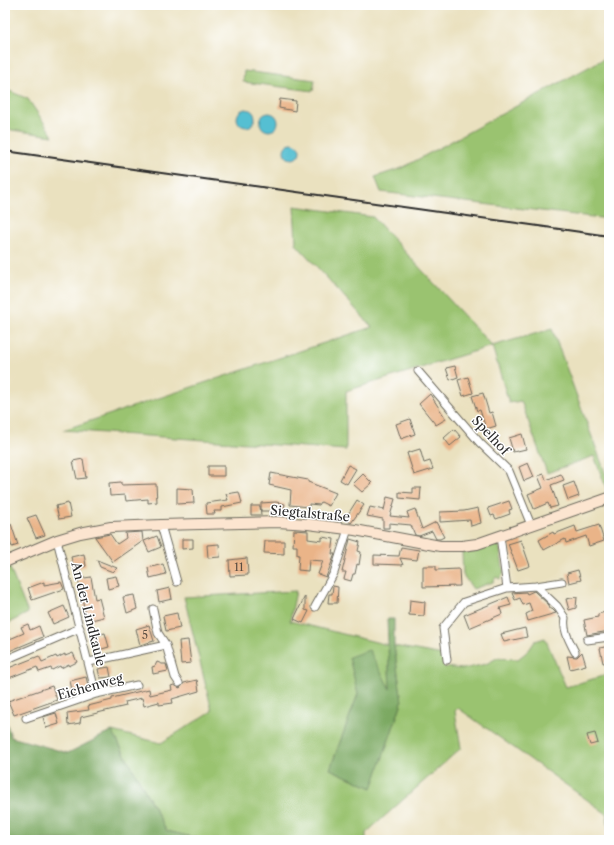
<svg xmlns="http://www.w3.org/2000/svg" width="614" height="845" viewBox="0 0 614 845" font-family="'Libre Caslon Text',serif">
<rect width="100%" height="100%" fill="#fff"/>
<filter id="ink" filterUnits="userSpaceOnUse"><feTurbulence type="fractalNoise" baseFrequency=".025" numOctaves="2"/><feDisplacementMap in="SourceGraphic" scale="8" xChannelSelector="R" yChannelSelector="G"/><feConvolveMatrix kernelMatrix="1 2 1 2 8 2 1 2 1" color-interpolation-filters="sRGB"/></filter>
<filter id="wash" filterUnits="userSpaceOnUse"><feTurbulence type="fractalNoise" baseFrequency=".012" numOctaves="4" result="noise"/><feDisplacementMap in="SourceGraphic" scale="16" xChannelSelector="R" yChannelSelector="G"/><feGaussianBlur stdDeviation="0.9" result="paint"/><feColorMatrix in="noise" values="0 0 0 0 0 0 0 0 0 0 0 0 0 0 0 0 0 1.4 0 .05"/><feComposite in="paint" operator="in"/></filter>
<g filter="url(#wash)">
<rect width="100%" height="100%" fill="#eae1bf"/>
<path fill="#9ac370" stroke="#62774e" d="M609 56V219L381 192 375 177 402 168Z
M244 71 315 80 313 91 243 82Z
M5 89 28 99 53 136 5 129Z
M294 206 373 217 492 346 552 329 609 483V489L607 490 594 456 547 473 521 401 509 403 492 346 346 391V450L63 430 372 327 296 244Z
M499 544 504 573 500 579 496 577 493 582 473 589 463 575 462 552 474 551Z
M5 556 28 613 5 625Z
M296 591 290 621 388 645 390 690 349 657 358 694 330 769 372 788 402 702 394 646 443 655 444 667 463 669 486 664 497 658 518 659 529 650 535 641 545 638 566 687 609 674V840L607 814 458 708 455 711 461 748 366 833V840H204L167 831 112 731 161 743 212 711 184 597Z"/>
<path fill="#7ba962" stroke="#536a46" d="M387 619H394V646L402 702 372 788 330 769 358 694 349 657 369 650 390 689Z
M5 718 11 737 68 753 112 731 167 831 204 840H5Z"/>
<path fill="#55bfd2" stroke="#40757e" d="M237 118a9 9 0 1 1 18 0a9 9 0 1 1-18 0Z
M260 122a9 9 0 1 1 18 0a9 9 0 1 1-18 0Z
M284 151a8 8 0 1 1 16 0a8 8 0 1 1-16 0Z"/>
<g id="blocks">
<path fill="#eab488" d="M280 99 296 101 295 111 279 108Z
M455 366 458 377 450 380 446 368Z
M468 377 473 393 463 396 458 380Z
M483 393 489 413 492 412 496 426 486 429 480 410 477 411 472 396Z
M430 394 446 419 436 425 419 404Z
M410 419 415 434 401 439 396 424Z
M454 429 461 437 450 446 444 438Z
M522 434 526 449 513 452 509 438Z
M420 449 424 463 430 461 433 469 414 475 407 453Z
M83 459 86 478 77 479 73 461Z
M528 463 534 477 524 481 519 467Z
M348 465 356 469 347 484 340 480Z
M208 466H224V476H208Z
M271 473 308 480V482L336 493 329 506 321 502 319 505 309 504V507L290 505 291 490 269 485Z
M363 474 372 483 362 492 353 484Z
M544 474 546 480 561 474 564 480 551 485 558 506 550 508 548 503 534 509 528 494 543 488 538 476Z
M121 482V485L156 484 157 502 148 503V499L126 501 125 495 110 496 109 483Z
M574 482 579 496 568 500 563 486Z
M177 488 193 489 194 503 177 504Z
M413 488H421L420 500 399 498V492L413 493Z
M239 492 242 503 222 507V511H214L215 514H207L206 503 228 500 226 494Z
M387 497 395 499 390 516 409 518 407 512 415 509 422 529 436 522 444 537 440 539H436L432 531 419 536 415 535 411 525 389 523V528H383V519L367 516 370 507 384 510Z
M357 500 364 505 351 523 345 519Z
M509 501 512 509 509 510 510 514 496 519 494 515 491 516 488 508Z
M276 502 285 504 282 516 273 514 274 511H261V503Z
M68 503 71 517 59 519 56 506Z
M251 506H260L261 515H251Z
M478 508 481 523 471 526 470 520 440 522V512L464 511Z
M36 515 45 535 36 538 27 518Z
M11 524 18 545 12 547 5 526Z
M599 525 604 541 589 546 586 536 566 543 565 539 544 550 539 540 553 532 554 534 575 526 577 532Z
M294 530 308 531V539L322 541V537L334 539 332 554H335L326 577 318 574 323 561 309 560 308 571 298 570 299 555H297V546H293Z
M142 532 143 541 113 562 95 537 110 534 117 544 126 538 125 533Z
M157 536 161 547 149 552 144 541Z
M182 539H193V548L182 549Z
M350 539 360 542 358 551 361 552 359 565 357 564 355 574H353L351 581 344 579 346 572H342Z
M521 540 530 566 518 570 508 544Z
M265 541H284V554L264 553Z
M219 544 220 557 208 558 207 545Z
M401 547 419 550 417 560 400 558 403 565 374 564V555L399 556Z
M84 554 86 566 74 569 71 557Z
M247 558 248 575 230 576 229 560Z
M97 560 117 568 113 572 100 567Z
M163 564 166 574 150 578 148 568Z
M423 566H436V570L459 569 460 586 423 587Z
M578 570 581 580 569 583 567 573Z
M116 576 119 586 108 589 106 578Z
M91 577 95 599 99 598 104 617 87 621 78 579Z
M44 582V585L61 582 64 589 32 600 28 588Z
M333 586 338 587 337 603H328L329 594H332Z
M170 588 172 599 159 602 157 591Z
M534 591 549 605 550 609H552L556 613 528 621 526 614 532 611 529 603 523 605 520 598 515 600 512 593 526 592 527 594Z
M134 595 137 609 127 613 123 597Z
M305 596V610L309 611 303 623 294 619Z
M508 597 511 605 500 608 502 614 469 628 464 615Z
M577 597 576 608 569 610 566 599Z
M410 600 425 602 424 616 409 615Z
M64 606 69 617 53 624 48 613Z
M609 611V631L587 635 584 620 598 617V614Z
M177 613 180 628 166 631 163 616Z
M28 624 30 630 39 626 43 637 7 652 5 641 24 633 21 627Z
M149 625 154 641 140 645 136 629Z
M525 628 527 637 504 642 501 634Z
M105 633 109 647 95 651 91 636Z
M188 640 191 663 181 664 179 641Z
M609 646V662L603 663 600 648Z
M582 652 586 665 570 669 567 656 577 657Z
M73 653 77 662 69 666V664L61 668 60 666 52 670 51 668 39 672 37 667 9 678 6 669 39 656 42 662 56 656 57 658 65 654V656Z
M157 662 162 664H166L168 671 153 674 152 667 155 666Z
M109 667 111 677 100 678 98 669Z
M86 677 89 689 73 694 70 681Z
M197 680 199 691 172 699 173 703 159 705V702L144 706 142 698 125 702 126 706 81 717 80 723 68 725 67 713 89 710 88 706 112 700V698L149 689 150 695 172 690 171 686 174 685 180 688 184 683Z
M52 686 57 700 14 715 8 701Z
M56 713 59 724 46 728 43 717Z
M595 733 598 743 590 745 587 735Z"/>
</g>
</g>
<g filter="url(#ink)">
<use href="#blocks" fill-opacity="0" stroke="#6e6b5f" stroke-width="1"/>
<g fill="none" stroke-linecap="round" stroke-linejoin="round">
<defs>
<path id="minor" d="M418 371 480 443 509 471 531 525
M161 525 177 582
M57 540 96 694
M536 586 562 582
M507 588 536 586 557 606 565 618C563 631 569 640 575 652
M315 607 334 573 348 529
M153 609 158 633 166 645
M587 640 609 637
M5 660 80 628
M447 660 443 628 464 602 507 588 500 536
M89 662 166 645 175 677 179 683
M26 718 96 694 137 685"/>
<path id="secondary" d="M5 562 57 540 80 533 111 527 161 525 278 522 308 524 355 530 440 546H462L477 544 500 536 609 498"/>
</defs>
<use href="#minor" stroke="#6e6b5f" stroke-width="9"/>
<use href="#secondary" stroke="#6e6b5f" stroke-width="12"/>
<use href="#minor" stroke="#fff" stroke-width="7"/>
<use href="#secondary" stroke="#fce5d0" stroke-width="10"/>
<path stroke="#2b2b2b" stroke-width="2" d="M5 151 609 236"/>
</g>
</g>
<g text-anchor="middle" stroke-width="3" stroke-linejoin="round" paint-order="stroke">
<g font-size="11" fill="#5b4d42">
<text x="239" y="571">11</text>
<text x="145" y="639">5</text>
</g>
<g font-size="13" fill="#2b2b2b" stroke="#fff">
<text transform="translate(491 435) rotate(47)" y="5">Spelhof</text>
<text transform="translate(310 513) rotate(5)" y="5">Siegtalstraße</text>
<text transform="translate(89 614) rotate(76)" y="5">An der Lindkaule</text>
<text transform="translate(90 686) rotate(-16)" y="5">Eichenweg</text>
</g>
</g>
<rect width="614" height="845" fill="none" stroke="#fff" stroke-width="20"/>
</svg>
